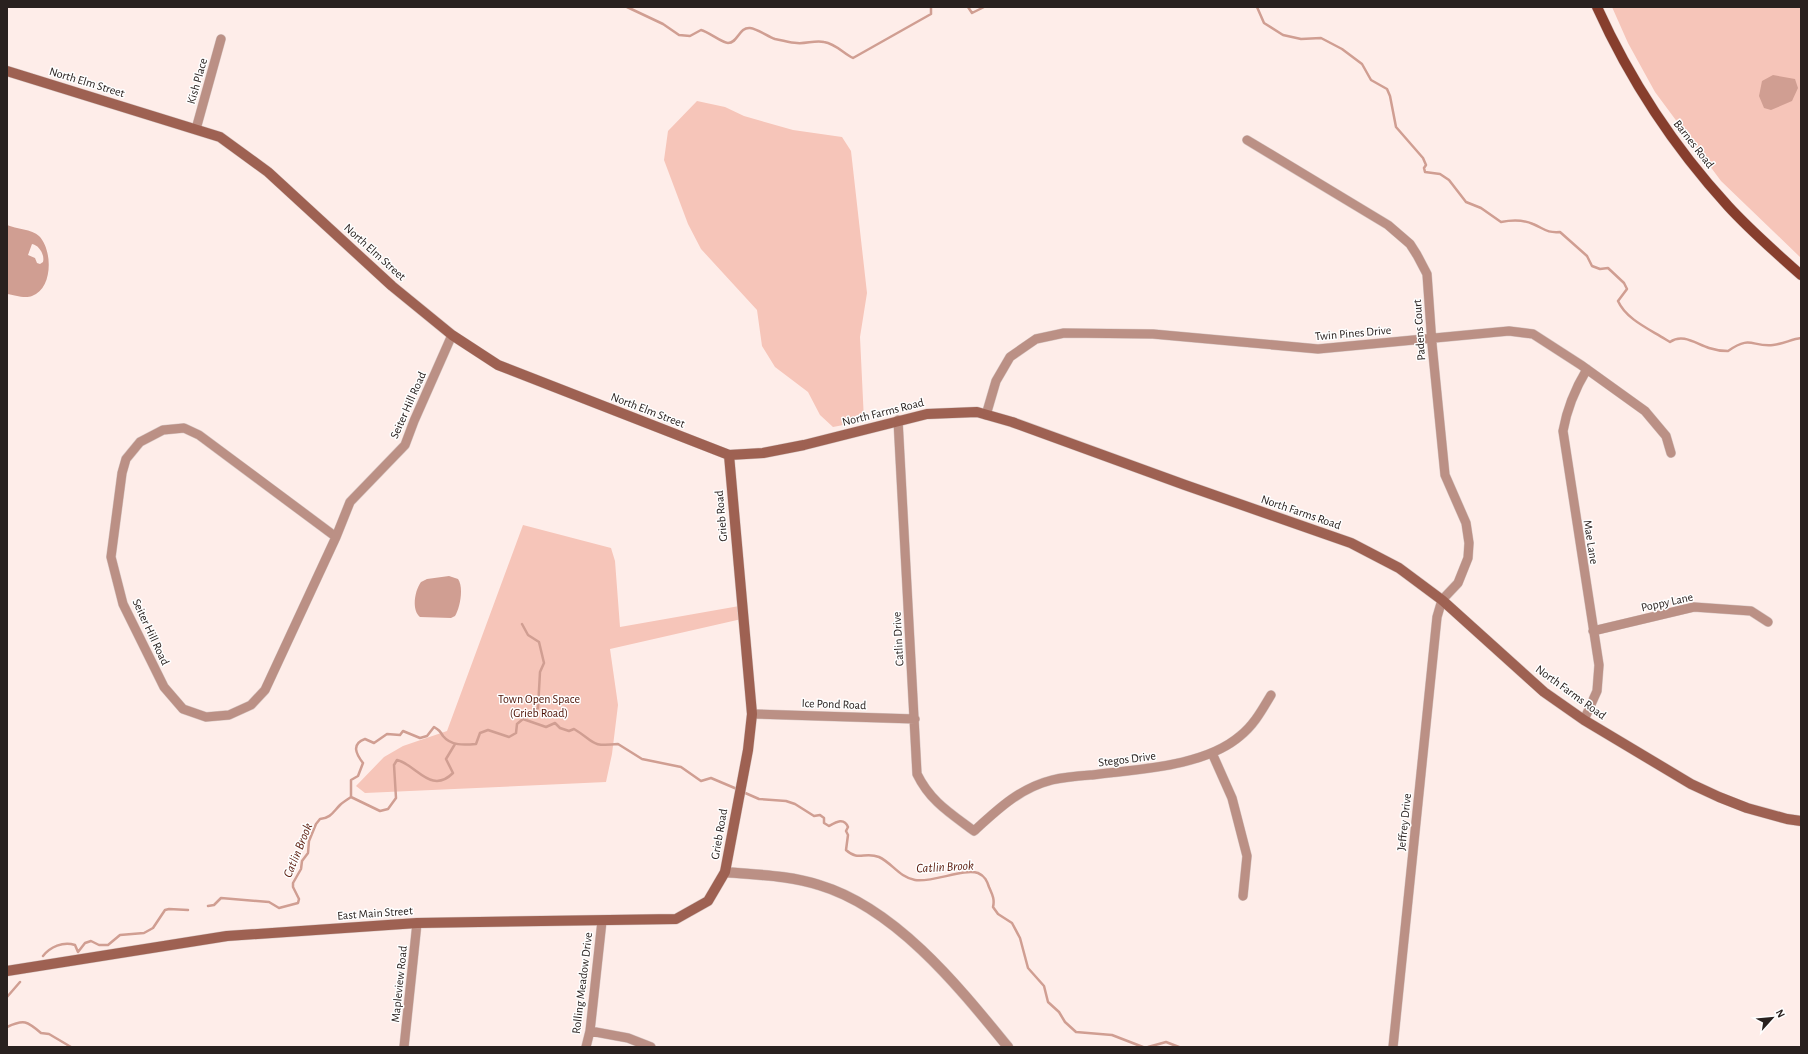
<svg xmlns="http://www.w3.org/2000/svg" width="1808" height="1054" viewBox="0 0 1808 1054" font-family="'Alegreya Sans',sans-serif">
<rect width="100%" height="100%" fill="#feede9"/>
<path fill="#f6c5b9" d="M1612 7H1801V258L1721 181 1655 92 1628 43Z
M697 101 725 107 744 116 793 130 842 137 851 151 867 293 860 337 864 421 833 427 820 415 808 392 775 367 762 346 757 310 701 249 688 224 664 160 668 131Z
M523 525 611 548 615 561 620 627 745 605 746 618 610 649 618 705 612 754 606 782 365 793 356 786 384 757 403 746 447 731Z"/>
<path fill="#d09e92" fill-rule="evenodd" d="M1773 75 1795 79 1798 88 1792 101 1771 110 1764 108 1759 96 1762 81Z
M7 225C16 229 32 229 39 236 53 250 53 289 32 296 25 299 14 295 7 294ZM32 244C39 245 45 255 43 262L40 264 37 263 35 258 28 255Z
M449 576 458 579C464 587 460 608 455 616L451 618 420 617C411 610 415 590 421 582L427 579Z"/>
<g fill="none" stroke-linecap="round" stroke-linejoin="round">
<path stroke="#d09e92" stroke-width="2.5" d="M627 7 663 24 679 35 690 36 701 30C709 32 722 43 728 43 738 43 739 27 750 28 758 29 767 36 775 39 782 40 790 43 797 43 806 44 815 40 824 42 836 44 843 53 853 58L931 14V7
M968 7 972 13 984 7
M1257 7 1264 23 1283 35 1301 39 1321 38 1342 49 1362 64 1371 80 1387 89 1390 96 1396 127 1423 158 1426 165 1424 168 1425 172 1440 174 1449 180 1466 202 1481 208 1501 222C1511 220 1524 220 1533 224 1545 229 1546 233 1560 232L1587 256 1592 266 1600 269 1608 268 1624 283 1627 289 1618 301C1626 319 1649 329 1665 339L1670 342C1683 333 1696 344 1709 348 1715 350 1722 351 1728 351 1751 335 1751 347 1773 345 1783 344 1792 339 1801 338
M522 624 528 635 539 642 544 663 540 672 538 708 534 713 523 719
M743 792 759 799 786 801 795 804 814 816 820 815 824 818V823L829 826C836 822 844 817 848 827L846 831 848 835 846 850C859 862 864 851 879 857 892 863 899 877 915 880 932 883 964 868 978 873 985 876 987 881 989 887 992 894 995 899 993 907L998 914 1012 923 1020 938 1028 968 1044 986 1048 1002 1059 1012 1065 1022 1076 1032 1112 1035 1143 1047
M351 797 380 811 388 809 396 798 394 765 397 760C417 765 431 795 453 773L446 759 455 744
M208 906 214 905 221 898 269 902 279 908 298 903 299 899 293 887V883L301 869 302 861 308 853 309 841 316 824 320 819C331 818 333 812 340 805 343 802 348 799 351 797V780L358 776 363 763C356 754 351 744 365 739L374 743 387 734 400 735 403 731 420 738 427 736 434 727C439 730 440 731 443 736 451 746 464 745 476 744L480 733 488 730 509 737 516 733 517 724 523 719 546 727 555 723 560 728 569 731 574 729C596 742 589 747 618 744L642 759 681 767 701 781 711 778 737 789
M43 956C50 947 63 941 75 945L78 952 85 943 91 941 99 945H108L120 935 144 933 153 928 165 910 169 909 188 910
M7 997 20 982
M7 1027C24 1019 27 1021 41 1033L49 1034 71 1047
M1148 1047 1166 1042 1179 1047"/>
<defs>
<path id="minor" d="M196 129 221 39
M1247 140 1388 225 1410 244 1417 255 1427 274 1432 344 1445 475 1466 523 1469 543 1468 558 1458 583 1442 600 1437 617 1393 1047
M986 415 996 381 1010 357 1036 339 1064 333 1153 334 1318 349 1509 331 1533 334 1581 365 1645 411 1666 436 1671 453
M898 420 917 774C930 801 950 813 974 831 998 809 1020 788 1052 780 1065 777 1079 776 1092 775 1137 769 1204 767 1240 736 1254 725 1262 710 1271 695
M184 428 199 435 336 537 265 690 251 705 229 715 206 717 183 709 164 687 123 604 111 557 122 473 126 459 140 442 163 430Z
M336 537 350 502 405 445 414 421 452 335
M1593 631 1694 607 1751 611 1768 622
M752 714 915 719
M1584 720 1597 691 1599 665 1563 431C1567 408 1575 389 1587 369
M1212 753 1232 798 1247 856 1243 896
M590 1031 628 1038 651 1047
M404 1047 417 923
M586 1047 590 1031 602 921"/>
<path id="tertiary" d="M725 872C756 875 789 875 819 885 896 908 959 987 1008 1047"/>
<path id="secondary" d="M7 71 220 137 268 172 392 286 452 335 498 365 729 455 763 453 804 445 927 414 977 412 1012 422 1185 485 1351 543 1399 568 1442 600 1544 692 1584 720 1691 784 1719 797 1747 808 1787 819 1801 821
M7 971 227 936 417 923 676 919 708 901 725 872 748 750 752 714 729 455"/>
<path id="primary" d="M1597 7C1630 80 1674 147 1728 206 1751 231 1776 253 1801 275"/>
</defs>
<use href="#minor" stroke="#d8c8c5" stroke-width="10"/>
<use href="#tertiary" stroke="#d8c8c5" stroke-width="11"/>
<use href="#secondary" stroke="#d8c8c5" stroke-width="11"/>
<use href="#primary" stroke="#d8c8c5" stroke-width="11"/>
<use href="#minor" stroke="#bb9085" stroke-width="9"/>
<use href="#tertiary" stroke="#bb9085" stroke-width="10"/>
<use href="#secondary" stroke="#9e6152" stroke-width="10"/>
<use href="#primary" stroke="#873e2d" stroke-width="10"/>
</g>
<g text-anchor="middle" stroke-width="3" stroke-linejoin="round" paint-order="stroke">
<g font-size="12" fill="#29211f" stroke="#fefefe">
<text transform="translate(197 81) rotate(-74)" y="4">Kish Place</text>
<text transform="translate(87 82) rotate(17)" y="4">North Elm Street</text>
<text transform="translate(1694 144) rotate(52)" y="4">Barnes Road</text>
<text transform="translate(375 252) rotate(42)" y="4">North Elm Street</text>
<text transform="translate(1419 330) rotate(-94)" y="4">Padens Court</text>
<text transform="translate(1353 333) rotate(-5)" y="4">Twin Pines Drive</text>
<text transform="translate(408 405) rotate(-66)" y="4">Seiter Hill Road</text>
<text transform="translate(648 410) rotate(21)" y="4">North Elm Street</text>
<text transform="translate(883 412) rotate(-14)" y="4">North Farms Road</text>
<text transform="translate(1301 512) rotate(19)" y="4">North Farms Road</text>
<text transform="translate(721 516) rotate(-95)" y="4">Grieb Road</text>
<text transform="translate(1591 542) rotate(81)" y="4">Mae Lane</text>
<text transform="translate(1667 602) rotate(-12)" y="4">Poppy Lane</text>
<text transform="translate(151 632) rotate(65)" y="4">Seiter Hill Road</text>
<text transform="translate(898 639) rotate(-93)" y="4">Catlin Drive</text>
<text transform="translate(1571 692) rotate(36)" y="4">North Farms Road</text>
<text transform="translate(834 704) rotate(2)" y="4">Ice Pond Road</text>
<text transform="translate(1127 759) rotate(-7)" y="4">Stegos Drive</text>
<text transform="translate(1404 822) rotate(-84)" y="4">Jeffrey Drive</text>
<text transform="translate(719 834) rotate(-80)" y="4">Grieb Road</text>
<text transform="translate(375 913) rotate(-4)" y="4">East Main Street</text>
<text transform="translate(582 983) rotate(-83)" y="4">Rolling Meadow Drive</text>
<text transform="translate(399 984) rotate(-84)" y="4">Mapleview Road</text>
</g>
<g font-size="12" fill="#4d1104" stroke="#fefefe">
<text x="539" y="703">Town Open Space<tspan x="539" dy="14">(Grieb Road)</tspan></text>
</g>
<g font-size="13" font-style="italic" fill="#5f2214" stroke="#fefefe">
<text transform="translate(297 850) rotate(-68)" y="5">Catlin Brook</text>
<text transform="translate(945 866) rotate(-3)" y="5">Catlin Brook</text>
</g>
</g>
<rect width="1808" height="1054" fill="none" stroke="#29211f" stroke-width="16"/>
<g transform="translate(1772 1018) rotate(63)" stroke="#fefefe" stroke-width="3" paint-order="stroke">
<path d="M0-3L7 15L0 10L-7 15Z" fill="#29211f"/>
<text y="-6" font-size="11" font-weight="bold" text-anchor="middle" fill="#29211f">N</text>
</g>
</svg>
